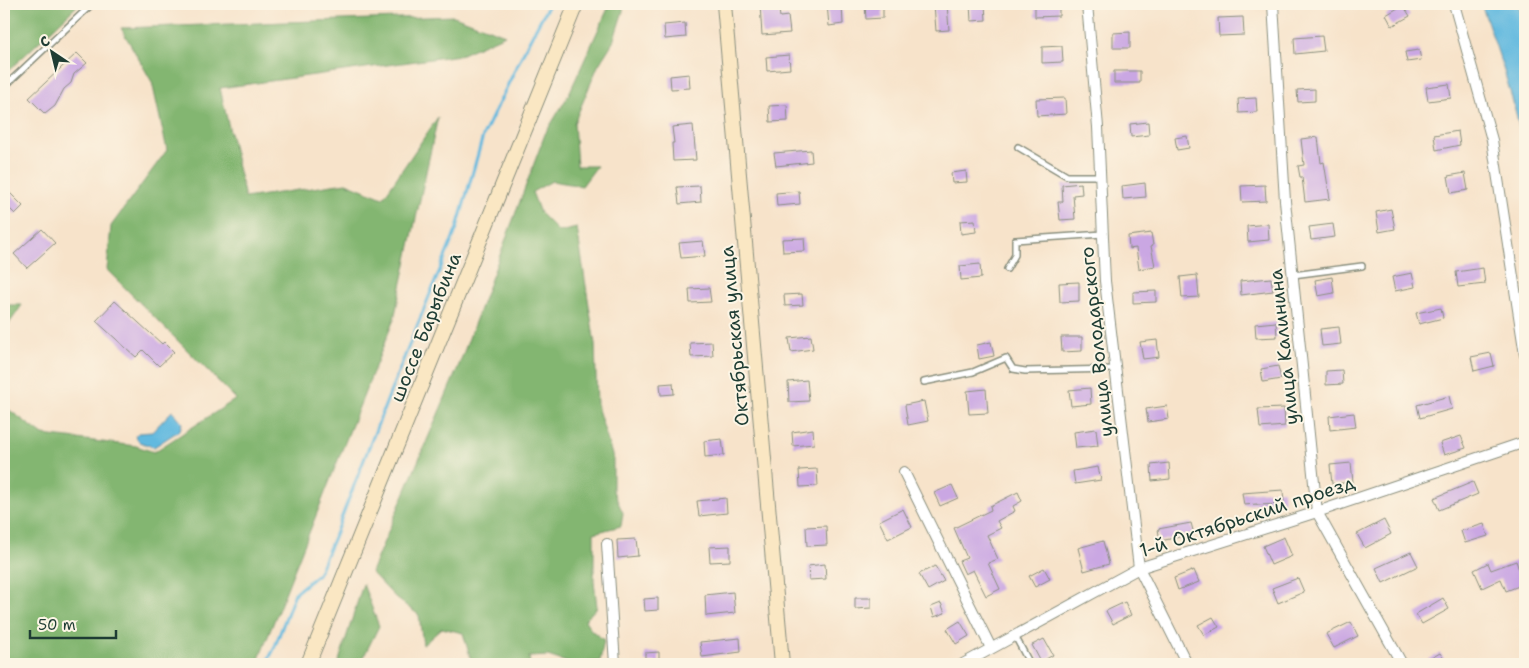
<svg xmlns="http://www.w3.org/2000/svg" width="1529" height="668" viewBox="0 0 1529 668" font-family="'Shantell Sans',sans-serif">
<rect width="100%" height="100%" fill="#fcf5e5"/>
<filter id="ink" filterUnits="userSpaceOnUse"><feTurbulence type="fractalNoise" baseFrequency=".02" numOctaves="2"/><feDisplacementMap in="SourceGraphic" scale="10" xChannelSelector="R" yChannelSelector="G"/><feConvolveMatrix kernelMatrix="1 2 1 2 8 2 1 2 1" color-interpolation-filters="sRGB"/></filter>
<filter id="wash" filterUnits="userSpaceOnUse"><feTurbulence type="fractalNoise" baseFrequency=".0096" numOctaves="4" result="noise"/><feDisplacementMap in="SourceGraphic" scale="20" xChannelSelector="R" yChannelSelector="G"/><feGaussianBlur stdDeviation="1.12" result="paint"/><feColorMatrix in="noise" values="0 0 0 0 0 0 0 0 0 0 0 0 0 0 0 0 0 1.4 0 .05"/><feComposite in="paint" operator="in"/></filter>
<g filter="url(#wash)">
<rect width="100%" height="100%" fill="#f7e3ca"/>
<path fill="#83b671" stroke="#517a52" d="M15 4H79L4 75V11Z
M610 4H623V11L613 42 598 66 574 123 577 166H597L582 186 552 181 532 192 540 213 559 232 577 228 595 344 597 406 613 458V491L623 513 621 526 594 533V581L597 607 585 620 591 630 604 640 600 661 572 664 548 656 529 657 530 664H474L472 663 463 633 442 628 423 645 419 615 396 598 371 572 459 365 545 134 568 96Z
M454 16 505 35 460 55 220 88 245 198 346 183 383 198 438 117 394 319 257 664H4V406L43 435 136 446 154 452 236 399 107 270 111 226 167 150 152 82 121 28Z
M4 305H22L4 331Z
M363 584 379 626 364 656 365 664H338Z"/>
<path fill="#62b9df" stroke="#407b8a" d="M1481 4H1518L1525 23V155C1516 104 1499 53 1481 4Z
M172 411 182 423 180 430 154 447 139 442 135 436 138 433 152 432Z"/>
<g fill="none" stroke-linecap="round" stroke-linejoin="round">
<path stroke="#62b9df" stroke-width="3" d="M266 664 274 649 295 593 318 574 334 537 395 380 457 228 483 136 528 43 549 4"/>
</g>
<g id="blocks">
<path fill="#caa7e3" d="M760 4H778L780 17 788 16 790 33 762 35Z
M827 4H842L843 24 829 26Z
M865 4H883V18L866 19Z
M934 4H947L949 30 936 31Z
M970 4H985L986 20 971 21Z
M1035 4H1059V16L1035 17Z
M1403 5 1410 16 1392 26 1386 15Z
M1243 17 1244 35 1219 36 1218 18Z
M685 23 686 37 665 39 664 25Z
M1130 32V48H1113V33Z
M1322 36 1324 51 1295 54 1294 38Z
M1062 46 1063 62 1042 63V47Z
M1419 50 1421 60 1407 62 1405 52Z
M77 53 87 63 74 74 71 83 64 89 55 106 45 114 29 98Z
M789 55 790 69 767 71 766 57Z
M1114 71H1140V83H1114Z
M689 74 690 88 671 89 670 76Z
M1449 84 1451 98 1428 101 1426 87Z
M1315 89V101L1298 102 1297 90Z
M1065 98 1066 114 1037 116 1036 99Z
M1256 98 1257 112 1239 113 1238 99Z
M787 105 788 121 770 122 769 106Z
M1148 122 1149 135 1131 137 1130 124Z
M693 125 696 160 673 161 672 143H674L672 127Z
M1458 131 1460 145 1436 150 1434 135Z
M1187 136 1189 148 1177 150 1175 138Z
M1318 137 1321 163 1324 162 1330 199 1305 202 1302 177H1300L1298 166 1304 165 1301 139Z
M811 150 812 162 776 166 774 153Z
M966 171 967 182 952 183 951 173Z
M1465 173 1468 190 1451 193 1448 176Z
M1081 183 1082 194 1073 195 1075 219 1060 220 1058 202H1063L1062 185Z
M1145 183 1146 197 1123 199 1122 186Z
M1265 185 1266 201 1242 202 1241 186Z
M700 186 701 202 679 204 677 187Z
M4 187 23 206 15 214 4 203Z
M799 191 800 204 777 206 776 193Z
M1391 209 1395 229 1379 232 1376 212Z
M975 220 976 232 961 234 960 221Z
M1268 224 1269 240 1248 242 1247 226Z
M1333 224 1335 237 1311 240 1309 227Z
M42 229 55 243 27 268 14 254Z
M1151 233 1153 245 1151 246 1155 266 1139 269 1136 248 1129 249 1128 236Z
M804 238 805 251 783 252 782 239Z
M703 241 705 256 681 258 679 243Z
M980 264 981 278 961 280 960 266Z
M1483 268 1485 284 1458 287 1456 272Z
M1412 273 1415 287 1395 291 1392 277Z
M1197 275 1199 297 1182 298 1180 277Z
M1332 277 1334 293 1318 296 1315 280Z
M1271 278 1273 291 1241 295 1240 281Z
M1079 282V301L1060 302 1059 283Z
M709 288 711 302 690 303 689 289Z
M1156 291V302L1133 303V292Z
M802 294 803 305 785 306 784 295Z
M115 301 162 344 164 342 174 352 159 366 143 350 136 357 96 321Z
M1441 308 1443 318 1419 324 1416 313Z
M1276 322 1277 337 1256 338 1255 324Z
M1339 327 1341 344 1322 346 1320 329Z
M811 336 813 349 791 352 789 338Z
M1061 337H1082V351L1062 352Z
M1157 340 1159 357 1143 359 1140 342Z
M712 342 713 356 691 357 690 343Z
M991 342 994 356 979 359 977 345Z
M1491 353 1494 366 1474 371 1471 357Z
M1278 366 1281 379 1263 382 1261 369Z
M1342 370 1343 384 1326 385V371Z
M807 380 809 401 789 402 788 382Z
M673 383 674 394 661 395 660 384Z
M1090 388 1091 404 1071 406 1069 390Z
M986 389 988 413 969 414 967 391Z
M1449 396 1452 409 1420 418 1417 405Z
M924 401 928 421 908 425 905 405Z
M1167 406 1169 419 1148 422 1146 409Z
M1284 408 1285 426 1260 428 1258 409Z
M1354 413 1356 427 1330 430 1329 416Z
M813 429 814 444 793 446 792 432Z
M1096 429 1098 446 1076 448 1074 432Z
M1461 436 1466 448 1444 455 1440 443Z
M722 439 724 455 705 457 704 441Z
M1169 463 1170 479 1152 481 1151 465Z
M1351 463 1353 482 1332 484 1330 465Z
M1098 467 1101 480 1075 484 1073 471Z
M817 469 818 486 800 487 799 470Z
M1473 482 1478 494 1439 510 1434 498Z
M952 485 958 498 940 506 934 493Z
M1283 490 1284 504 1257 505V504L1244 505 1242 493Z
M1018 492 1022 501 1013 506 1015 511 997 521 1001 528 987 535 998 559 988 563 1000 589 986 596 973 570 965 574 959 561 967 558 954 528 991 510 990 506Z
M726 498 727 513 699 516 697 501Z
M903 509 912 527 888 539 879 521Z
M1384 520 1391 534 1365 548 1357 534Z
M1191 523 1194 534 1160 541 1158 529Z
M1484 524 1488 536 1465 543 1461 531Z
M826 526 827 545 807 546 806 527Z
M1284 537 1292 556 1271 565 1263 546Z
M636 539 638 556 618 558 617 540Z
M1103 541 1109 564 1084 571 1078 548Z
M730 546V561L710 562 709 547Z
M1411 552 1418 566 1383 583 1376 568Z
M1516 561 1524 584 1506 591 1501 579 1482 588 1474 570 1488 563 1491 570Z
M825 564 826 579 809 580 808 566Z
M935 566 944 581 928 590 919 574Z
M1044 568 1050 579 1035 587 1029 576Z
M1194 570 1199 582 1178 590 1174 578Z
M1298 578 1304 592 1278 603 1272 588Z
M733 592 735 613 706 616 705 595Z
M658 598V610L645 611 644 599Z
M855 598H871V608L855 609Z
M1443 598 1449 609 1422 624 1416 614Z
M1125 602 1131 615 1113 624 1106 611Z
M941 603 945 613 934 617 931 607Z
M1213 617 1219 627 1204 635 1198 625Z
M960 621 969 636 956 644 947 629Z
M1351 622 1358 636 1334 648 1326 634Z
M740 638 741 652 702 657 700 642Z
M1044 639 1053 655 1041 662 1032 645Z
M659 652V662H645V653Z
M1440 653 1447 664H1421Z"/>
</g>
</g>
<g filter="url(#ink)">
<use href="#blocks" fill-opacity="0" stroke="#8b907f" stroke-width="1"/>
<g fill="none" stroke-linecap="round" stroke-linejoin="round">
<defs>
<path id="lane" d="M4 87 92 4
M1018 147 1067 176H1101
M1007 269 1015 255V240L1103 234
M1293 275 1362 266
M924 382 973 372 1006 358 1013 369 1025 371 1116 369
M1015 636 1030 664"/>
<path id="street" d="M1087 4 1098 127 1105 281 1139 568 1187 664
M1273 4 1285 201 1317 512 1402 664
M1454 4 1492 140 1525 355
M904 472 991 648
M607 544 615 664
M963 664 1139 568 1317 512 1525 442"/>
<path id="secondary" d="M724 4 782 664
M308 664 576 4"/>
</defs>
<use href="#lane" stroke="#8b907f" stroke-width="8"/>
<use href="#street" stroke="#8b907f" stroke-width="12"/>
<use href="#secondary" stroke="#8b907f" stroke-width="16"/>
<use href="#lane" stroke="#fff" stroke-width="5"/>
<use href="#street" stroke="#fff" stroke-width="10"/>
<use href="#secondary" stroke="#fae7c3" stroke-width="14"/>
</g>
</g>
<g text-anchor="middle" stroke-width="4" stroke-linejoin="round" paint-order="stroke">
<g font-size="19" fill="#1f3d34" stroke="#fcf5e5">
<text transform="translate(425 327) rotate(-68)" y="7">шоссе Барыбина</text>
<text transform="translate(734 336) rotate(-95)" y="7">Октябрьская улица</text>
<text transform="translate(1096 342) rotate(-96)" y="7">улица Володарского</text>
<text transform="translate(1283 347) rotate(-96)" y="7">улица Калинина</text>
<text transform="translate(1247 516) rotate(-18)" y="7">1-й Октябрьский проезд</text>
</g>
</g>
<rect width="1529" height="668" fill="none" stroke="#fcf5e5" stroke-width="20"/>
<g transform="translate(52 52) rotate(325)" stroke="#fcf5e5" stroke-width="4" paint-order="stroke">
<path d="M0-4L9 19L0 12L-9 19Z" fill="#1f3d34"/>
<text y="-8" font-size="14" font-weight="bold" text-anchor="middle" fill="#1f3d34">С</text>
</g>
<path d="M30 630v8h86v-8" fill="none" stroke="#1f3d34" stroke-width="2.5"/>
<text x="38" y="630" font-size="15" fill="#1f3d34" stroke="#fcf5e5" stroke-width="4" paint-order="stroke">50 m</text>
</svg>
